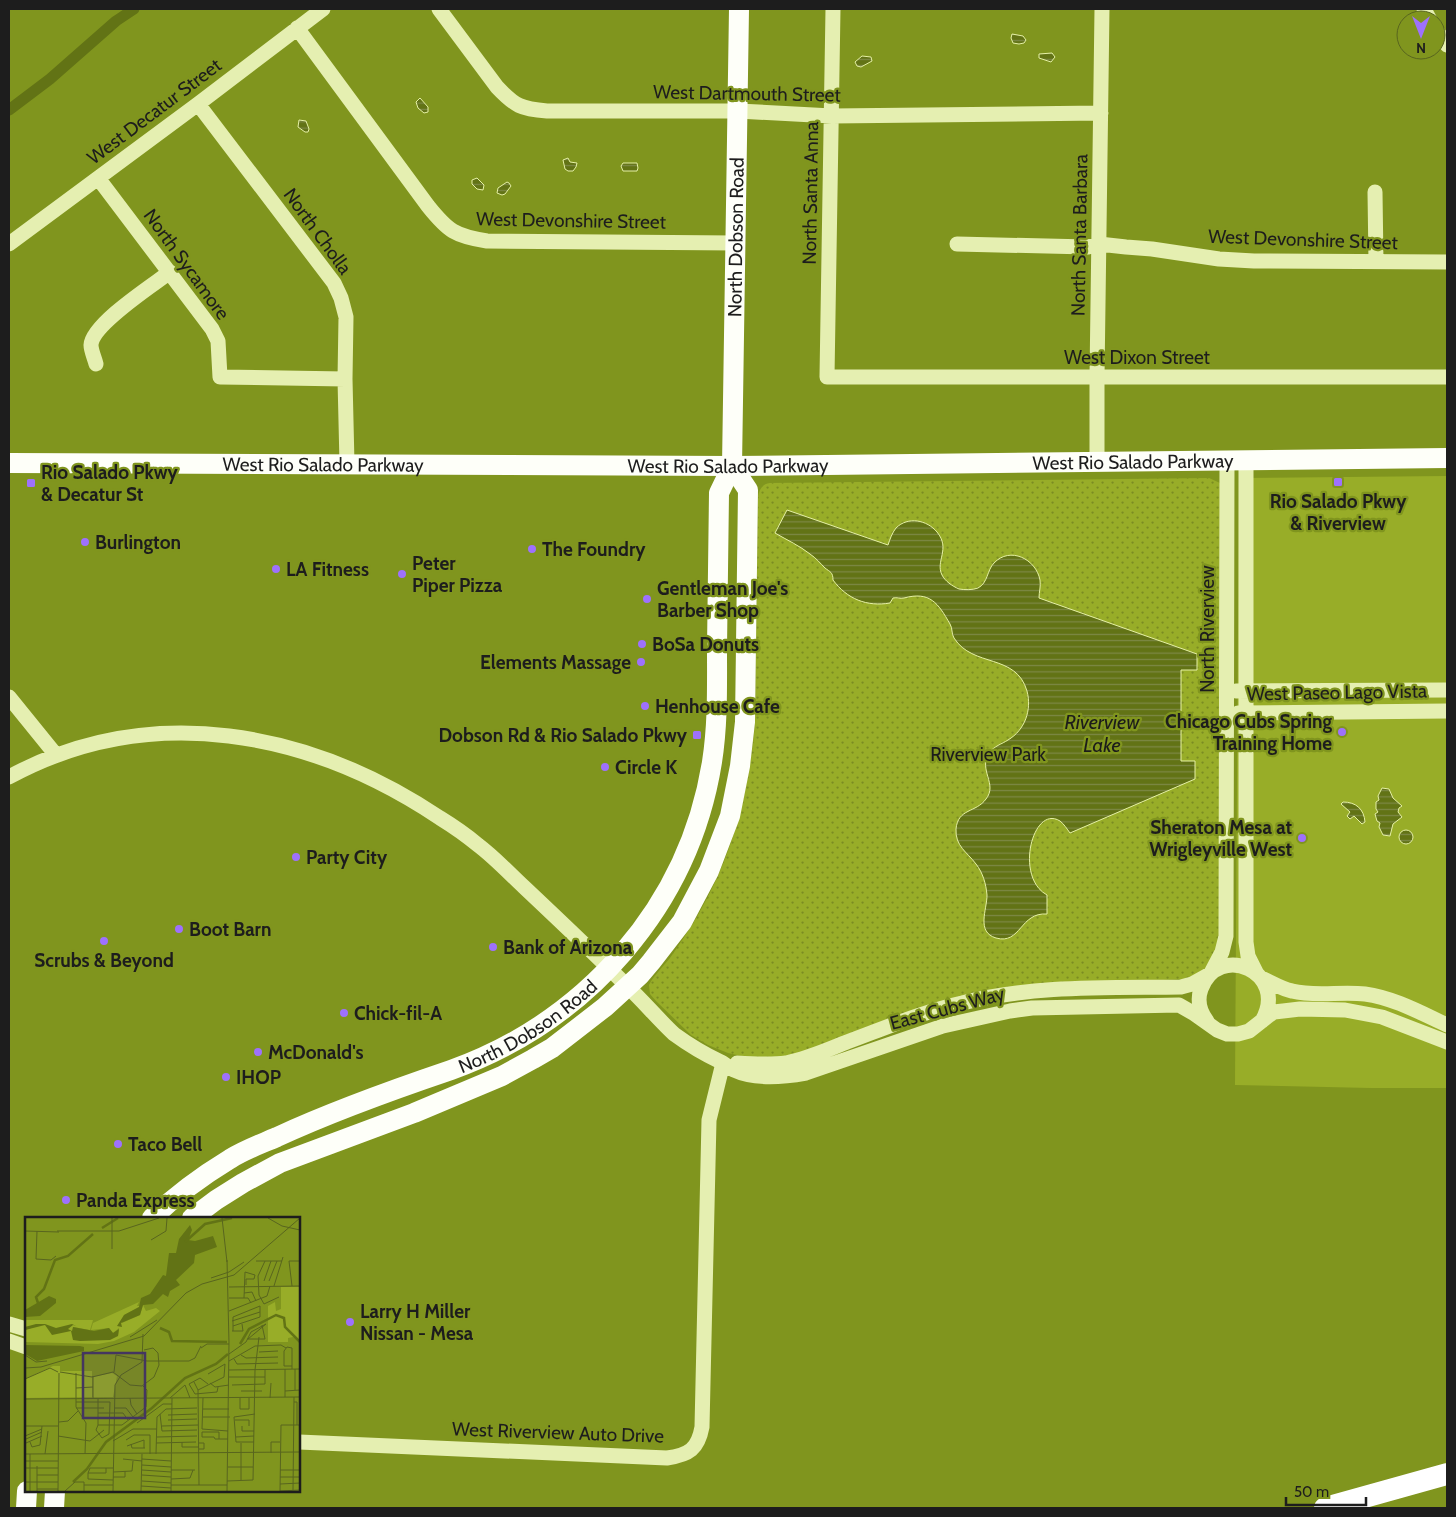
<svg xmlns="http://www.w3.org/2000/svg" width="1456" height="1517" viewBox="0 0 1456 1517" font-family="Cabin,sans-serif">
<defs>
<pattern id="green-dots" width="8" height="8" patternUnits="userSpaceOnUse" patternTransform="scale(1.25)"><rect width="8" height="8" fill="#98ad28"/><path d="M2 2h.1M6 6h.1" fill="none" stroke="#7b8c22" stroke-width="1.8" stroke-linecap="round"/></pattern>
<pattern id="water-rules" width="6" height="5" patternUnits="userSpaceOnUse" patternTransform="scale(1.25)"><rect width="6" height="5" fill="#627315"/><path d="M0 2.5h6" fill="none" stroke="#7d8947"/></pattern>
</defs>
<rect width="100%" height="100%" fill="#80951e"/>
<path fill="url(#green-dots)" d="M1209 478 1220 483 1223 933 1208 966 1200 973 1185 979 1031 986 815 1049 775 1059 746 1057 728 1053 708 1045 691 1035 656 1001 650 994 649 985C654 975 663 967 670 958 679 945 687 933 695 920 732 858 748 796 755 725L758 497C759 490 762 484 770 483Z"/>
<path fill="#98ad28" d="M1447 476V1088H1371L1235 1085 1239 478Z"/>
<path fill="url(#water-rules)" stroke="#e5f0a5" d="M1012 34 1023 36 1026 40 1024 43 1019 44 1013 43 1011 38Z
M1052 53 1055 57 1051 62 1039 58V54Z
M862 56 871 57 872 61 861 67 857 66 855 62Z
M420 98 428 107V112L424 113 418 108 416 102Z
M299 120 306 121 309 129 308 132H305L298 127Z
M568 158 570 162 577 163 576 167 573 171H568L565 169 563 160Z
M623 163H637L638 168 637 171H623L621 166Z
M477 178 484 185 483 190 477 189 472 184V180Z
M507 182 509 183 511 186 505 194 502 195 497 193 498 188Z
M787 510 888 545C890 539 892 533 896 528 908 516 927 520 937 532 951 549 935 561 942 575 945 581 952 586 959 589 965 590 973 590 978 588 988 583 987 570 994 563 1010 546 1036 559 1040 580 1041 586 1039 592 1039 598L1197 654V670H1181V761H1195V779L1070 833C1067 829 1064 824 1060 821 1033 804 1014 877 1047 895V914C1020 912 1021 945 996 938 976 932 987 910 987 895 986 884 983 873 976 864 967 852 955 846 956 829 958 808 976 813 986 799 998 784 978 770 989 753 994 746 1002 744 1008 740 1025 730 1032 710 1027 691 1016 653 973 668 954 638 951 633 953 629 950 624 938 603 930 591 904 598 900 599 897 597 893 598L890 603C867 607 847 599 833 580 833 572 830 572 825 568 820 563 816 558 810 554 800 546 787 540 775 533Z
M1382 788 1389 789 1393 798 1402 806 1399 808 1398 812 1402 817 1393 824 1390 836 1383 835 1379 827 1380 823 1377 821 1375 814 1378 812 1376 809V802L1379 800 1378 796Z
M1343 802C1356 802 1364 809 1365 822L1362 824 1354 816 1350 819 1347 816 1350 812 1341 804Z
M1399 837a7 7 0 1 1 14 0a7 7 0 1 1-14 0Z"/>
<g fill="none" stroke-linecap="round" stroke-linejoin="round">
<path stroke="#627315" stroke-width="11" d="M9 110 50 79 116 21 134 9"/>
<path stroke="#e5efb1" stroke-width="15" d="M439 9 497 87C515 106 521 109 547 111H738L832 116 1101 113
M833 9 827 377H1447
M1424 9 1430 20
M297 28 428 206C448 231 455 236 487 241L736 243
M1436 30 1447 45
M198 104 334 283 341 298 346 317 345 379 347 464
M98 178 212 329 218 341 220 377 345 379
M1375 192 1376 262
M9 244 198 104 323 9
M957 244 1088 247 1099 244 1126 247 1152 249 1219 259 1254 261 1447 262
M96 364C95 359 91 351 91 345 92 324 153 285 170 272
M1246 461V942L1248 956 1257 974
M1097 462V377L1102 9
M1236 691 1447 690
M9 697 56 755
M1238 713 1447 711
M9 777C151 700 310 731 440 818 453 826 466 835 478 845 494 857 509 873 524 887 559 920 594 953 628 987 644 1002 658 1019 674 1034 689 1045 704 1054 721 1062 725 1064 729 1068 734 1070 755 1080 784 1077 806 1073L943 1026 1010 1011 1032 1008 1179 1005 1193 1013 1217 1030 1227 1034H1238L1249 1031 1268 1016 1274 1012 1283 1011 1300 1009 1345 1010 1382 1017 1447 1042
M1211 973 1222 952 1226 936 1227 462
M1261 978C1271 982 1281 989 1292 991 1316 997 1341 991 1365 994 1394 998 1421 1013 1447 1025
M1207 1021C1200 1012 1197 1000 1201 989 1218 941 1290 972 1262 1021
M737 1063C753 1064 769 1065 786 1063 807 1059 827 1050 847 1042 885 1028 922 1012 962 1003 1034 985 1107 988 1181 987L1192 984 1210 974
M9 1324 26 1329
M9 1341 26 1347
M299 1442 667 1458C689 1455 698 1449 702 1427L709 1120 723 1063"/>
<g stroke="#fefff9" stroke-width="20">
<path id="s1" d="M9 463 732 466 1447 458"/>
<path id="s2" d="M152 1218C175 1196 202 1176 230 1159 244 1150 261 1144 277 1137 333 1111 392 1090 451 1070 587 1021 689 906 712 762 718 724 717 686 717 648 718 596 718 545 719 493L732 466 739 9"/>
<path d="M192 1218 216 1200 243 1183 280 1163 414 1113 502 1076 533 1059 552 1048 605 1007 640 975 651 962 682 922 709 871 730 816 740 766 745 722 748 490 732 466"/>
<path d="M26 1508 27 1491"/>
<path d="M54 1508 55 1491"/>
</g>
<path stroke="#fff" stroke-width="22" d="M1325 1508 1447 1474"/>
</g>
<g fill="#9e71fd" stroke="#80951e" stroke-width="2">
<rect x="1333" y="477" width="10" height="10" rx="2.5"/>
<rect x="26" y="478" width="10" height="10" rx="2.5"/>
<circle cx="85" cy="542" r="5"/>
<circle cx="532" cy="549" r="5"/>
<circle cx="276" cy="569" r="5"/>
<circle cx="402" cy="574" r="5"/>
<circle cx="647" cy="599" r="5"/>
<circle cx="642" cy="644" r="5"/>
<circle cx="641" cy="662" r="5"/>
<circle cx="645" cy="706" r="5"/>
<circle cx="1342" cy="732" r="5"/>
<rect x="692" y="730" width="10" height="10" rx="2.5"/>
<circle cx="605" cy="767" r="5"/>
<circle cx="1302" cy="838" r="5"/>
<circle cx="296" cy="857" r="5"/>
<circle cx="179" cy="929" r="5"/>
<circle cx="104" cy="941" r="5"/>
<circle cx="493" cy="947" r="5"/>
<circle cx="344" cy="1013" r="5"/>
<circle cx="258" cy="1052" r="5"/>
<circle cx="226" cy="1077" r="5"/>
<circle cx="118" cy="1144" r="5"/>
<circle cx="66" cy="1200" r="5"/>
<circle cx="350" cy="1322" r="5"/>
</g>
<g text-anchor="middle" stroke-width="4.5" stroke-linejoin="round" paint-order="stroke">
<g font-size="19" fill="#1d1d1d" stroke="#80951e">
<text transform="translate(747 93) rotate(1)" y="7">West Dartmouth Street</text>
<text transform="translate(154 111) rotate(-37)" y="7">West Decatur Street</text>
<text transform="translate(810 193) rotate(-89)" y="7">North Santa Anna</text>
<text transform="translate(571 220) rotate(1)" y="7">West Devonshire Street</text>
<text transform="translate(318 231) rotate(54)" y="7">North Cholla</text>
<text transform="translate(1079 235) rotate(-89)" y="7">North Santa Barbara</text>
<text dy="7" stroke="none"><textPath href="#s2" startOffset="1288">North Dobson Road</textPath></text>
<text transform="translate(1303 239) rotate(2)" y="7">West Devonshire Street</text>
<text transform="translate(187 264) rotate(54)" y="7">North Sycamore</text>
<text x="1137" y="364">West Dixon Street</text>
<text dy="7" stroke="none"><textPath href="#s1" startOffset="1124">West Rio Salado Parkway</textPath></text>
<text dy="7" stroke="none"><textPath href="#s1" startOffset="314">West Rio Salado Parkway</textPath></text>
<text dy="7" stroke="none"><textPath href="#s1" startOffset="719">West Rio Salado Parkway</textPath></text>
<text transform="translate(1207 629) rotate(-90)" y="7">North Riverview</text>
<text transform="translate(1337 692) rotate(-1)" y="7">West Paseo Lago Vista</text>
<text transform="translate(947 1008) rotate(-15)" y="7">East Cubs Way</text>
<text dy="7" stroke="none"><textPath href="#s2" startOffset="425">North Dobson Road</textPath></text>
<text transform="translate(558 1432) rotate(2)" y="7">West Riverview Auto Drive</text>
</g>
<g font-size="19" font-weight="bold" fill="#1d1d1d" stroke="#80951e" text-anchor="start">
<text x="41" y="479">Rio Salado Pkwy<tspan x="41" dy="22">&amp; Decatur St</tspan></text>
<text x="1338" y="508" text-anchor="middle">Rio Salado Pkwy<tspan x="1338" dy="22">&amp; Riverview</tspan></text>
<text x="95" y="549">Burlington</text>
<text x="542" y="556">The Foundry</text>
<text x="412" y="570">Peter<tspan x="412" dy="22">Piper Pizza</tspan></text>
<text x="286" y="576">LA Fitness</text>
<text x="657" y="595">Gentleman Joe's<tspan x="657" dy="22">Barber Shop</tspan></text>
<text x="652" y="651">BoSa Donuts</text>
<text x="631" y="669" text-anchor="end">Elements Massage</text>
<text x="655" y="713">Henhouse Cafe</text>
<text x="1332" y="728" text-anchor="end">Chicago Cubs Spring<tspan x="1332" dy="22">Training Home</tspan></text>
<text x="687" y="742" text-anchor="end">Dobson Rd &amp; Rio Salado Pkwy</text>
<text x="615" y="774">Circle K</text>
<text x="1292" y="834" text-anchor="end">Sheraton Mesa at<tspan x="1292" dy="22">Wrigleyville West</tspan></text>
<text x="306" y="864">Party City</text>
<text x="189" y="936">Boot Barn</text>
<text x="503" y="954">Bank of Arizona</text>
<text x="104" y="967" text-anchor="middle">Scrubs &amp; Beyond</text>
<text x="354" y="1020">Chick-fil-A</text>
<text x="268" y="1059">McDonald's</text>
<text x="236" y="1084">IHOP</text>
<text x="128" y="1151">Taco Bell</text>
<text x="76" y="1207">Panda Express</text>
<text x="360" y="1318">Larry H Miller<tspan x="360" dy="22">Nissan - Mesa</tspan></text>
</g>
<g font-size="19" fill="#1c1d1b" stroke="#80951e">
<text x="988" y="761">Riverview Park</text>
</g>
<g font-size="20" font-style="italic" fill="#1c1c1a" stroke="#80951e">
<text x="1102" y="729">Riverview<tspan x="1102" dy="23">Lake</tspan></text>
</g>
</g>
<g transform="translate(25 1217)">
<rect width="275" height="275" fill="#80951e"/>
<path d="M256 70H275V124L268 120 263 121V125H243V89L250 85 251 94 256 92ZM87 156 92 159 88 180H68V160Z" fill="#98ad28"/>
<path d="M114 85 112 89H116L99 98 97 106 115 98 118 88 121 94 131 91 135 94 109 115 89 124 73 127 0 125V113L19 107 0 110V103H68L65 113 48 110V123L93 119 94 111 88 116 84 111 66 113 68 106Z" fill="#98ad28"/>
<path d="M28 149H35V154H67V180L0 181V162Z" fill="#98ad28"/>
<path d="M165 8 167 13 163 23 170 24 188 19 192 30 170 38 169 46 151 63 155 68 145 74 143 80 138 77 128 87 118 88 115 98 96 106 97 110 92 109 99 98 114 90 116 81 125 77 138 58 141 59 144 36H151L154 22ZM24 79 31 82V86L15 99 0 100V93ZM11 107H20L31 111 47 107 51 109 61 110 65 112 61 110 51 109 48 108 43 112 47 114 48 110 69 114 84 111 88 116 94 112 93 119 85 123 55 124 48 123 46 114 27 118 20 108 0 113V110ZM0 128 55 129 59 130V134L12 144 0 137Z" fill="#627315"/>
<path fill="none" stroke="#627315" stroke-width="2.5" d="M77 11 93 1M160 25 180 7 207 1M13 86 11 80 19 72 30 43 43 39 68 17M135 111 144 115 147 124 202 125M215 127 224 112 251 98 259 101 260 110 275 125M48 265 62 252 81 225 127 191 160 161 191 147 203 137"/>
<path fill="none" stroke="#58651e" stroke-width="1" d="M87 1V32M197 1 202 45M243 1 257 9 275 13M0 14 34 15M12 14 11 42 26 43 31 39M32 14H94L134 1M126 23 141 14 142 1M202 43 204 126 202 274M231 44H257M240 44 233 59 234 78 239 87 254 80M220 55 230 58 229 62H221V68M186 61 204 55 219 45M239 64 246 44M244 64 252 44M249 69 258 40M267 69 264 44H275M204 70 275 69M219 76 227 75 231 84M204 81H223L226 86M219 81 220 55M204 94 242 79 245 69M207 104 235 95M208 109 235 100V89L208 100V114M207 114H218L217 107M105 120 132 103M222 122H240L237 108M176 131 182 127H204M234 135 253 134M204 137 221 125 226 115 241 107 223 122M0 138 11 145 22 144M216 138 221 141 253 140M209 142 212 147 253 146M204 144 230 129 256 128 261 131M0 151 16 150 119 119 161 76 177 67 209 58 275 1M267 152V131L262 130 259 134V149H267M204 153 275 152M35 155 67 160 88 155 105 168 117 169 129 160 134 148 133 136 128 131 119 133M89 155 91 138 122 144H164L170 141 176 129M51 156V190L61 206 60 237M183 157 200 147M204 160H240M0 162 25 151 33 155M169 165 173 173 174 268M185 166 190 170 204 168M183 167 175 161 164 167 170 177 192 175 193 170M207 168 240 167V153M51 171 68 170M173 173 199 160 200 147M270 173V152M216 174H237M260 174 275 173M260 180V152M68 181V159M105 181 106 188 112 197M145 181 160 168 165 181M178 181 177 212 203 214M215 181V192H224V181M245 181 246 166M0 182 275 180M51 185H85L84 217 77 221 71 213 73 208V181M269 185H272V208M51 191H79M89 191H101L108 200M178 192H204M73 196H98L103 203M135 197 137 214 172 213M143 198 172 197M178 200H205M143 203 172 202M210 203H224V209M34 205 43 204 53 194M112 206 138 187H147M73 208H97L121 190 122 173 118 169M0 209H33M137 209 173 208M217 209V214H229M0 219 17 212M33 219 65 224 79 213M132 220 172 219M211 220 229 219M1 222 17 215M194 222V215H177V220H189L190 222H203M101 223 109 218H125V237M88 224 108 212H132M5 225 7 230 15 228 17 209M157 225V230H174M229 225H211L209 200 230 197M1 226 17 219M131 226 171 225M174 226H179V232H174M106 227 107 231H120M102 229 119 223V231M246 236V225H255M0 237 275 235M20 237 23 214M131 237 132 200 141 192 172 191M98 242 117 244M117 242 146 244M0 244H33M117 248 146 250M203 250H228M0 251H33M117 253 146 255M146 253H170M255 253H275M88 255 107 254 108 244M63 256H81V251M12 258H33M117 258 146 260M88 260H100V254M255 260H275M146 262 165 261 168 253M88 263 63 262V256L65 251H88M216 263V226M117 264 146 266M202 264 228 263 230 153 234 120M0 265H33M255 267 275 266M59 268H88M146 268H202M116 269 146 271M12 272H33M268 273 269 180M5 274V237M12 274V249M33 274 34 156M40 274 50 265H59V274M88 274 90 168 96 158 117 145 118 117M116 274 117 237M146 274 147 181M255 274 256 208H275M255 274 275 273"/>
<path fill="#443660" fill-opacity="0.15" stroke="#443660" stroke-width="2.5" d="M58 136H120V201H58Z"/>
<rect width="275" height="275" fill="none" stroke="#1d1d1d" stroke-width="2.5"/>
</g>
<rect width="1456" height="1517" fill="none" stroke="#1d1d1d" stroke-width="20"/>
<g transform="translate(1421 35) rotate(180)"><circle r="24" fill="#80951e" stroke="#58651e"/>
<path d="M0-4L9 19L0 12L-9 19Z" fill="#9e71fd"/>
<text y="-8" font-size="14" font-weight="bold" text-anchor="middle" fill="#1d1d1d">N</text>
</g>
<path d="M1286 1497v8h80v-8" fill="none" stroke="#1d1d1d" stroke-width="2.5"/>
<text x="1294" y="1497" font-size="15" fill="#1d1d1d" stroke="#80951e" stroke-width="4" paint-order="stroke">50 m</text>
</svg>
